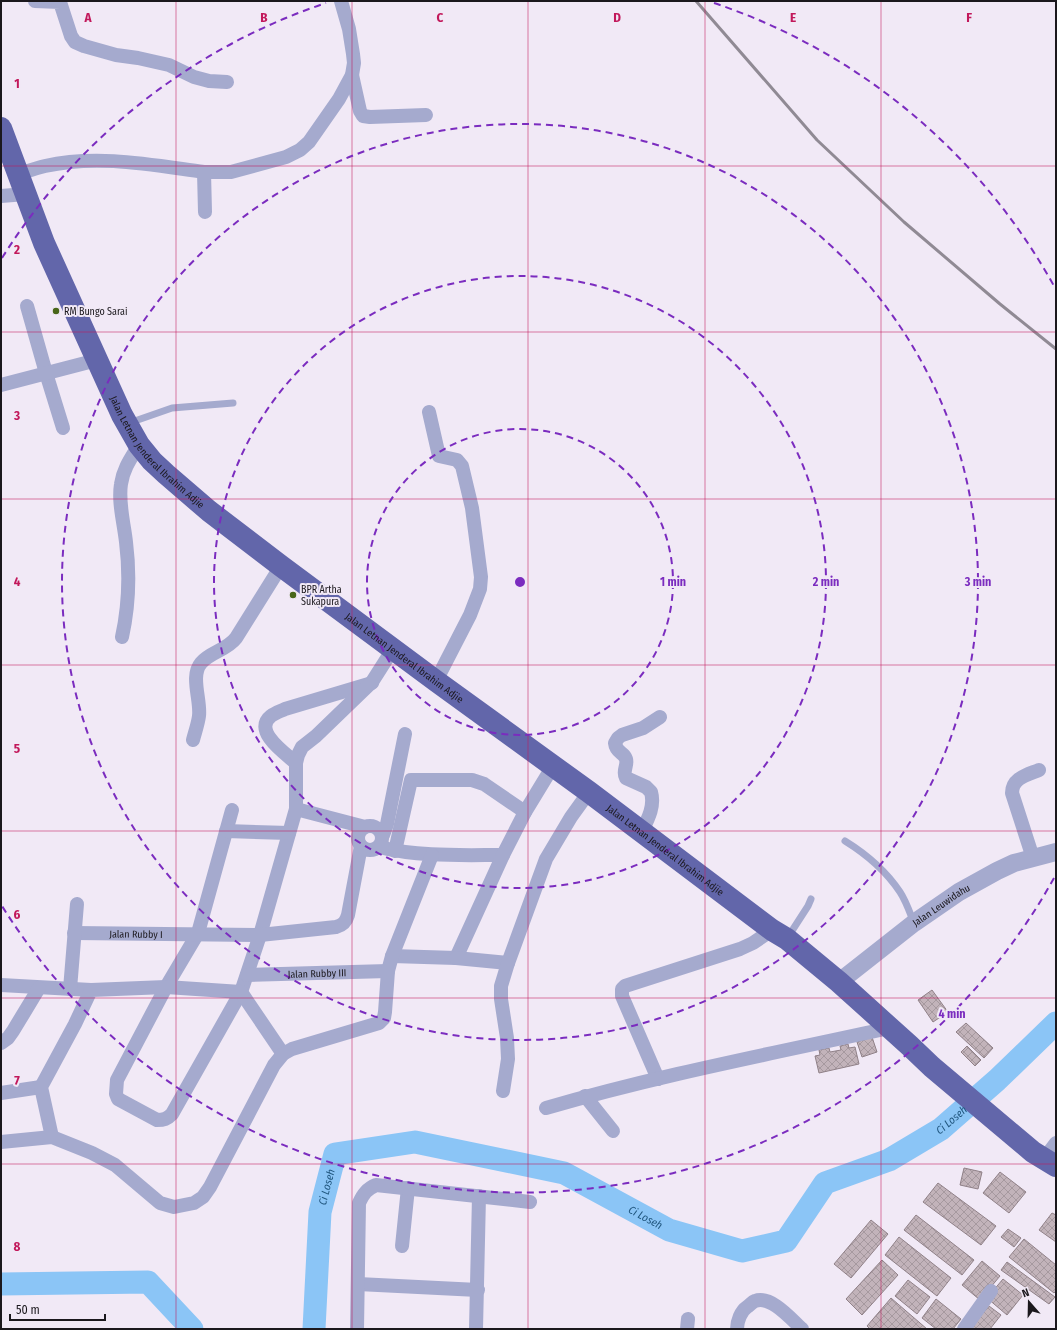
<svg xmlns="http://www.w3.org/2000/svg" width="1057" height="1330" viewBox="0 0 1057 1330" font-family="'Fira Sans Condensed',sans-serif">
<defs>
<pattern id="building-cross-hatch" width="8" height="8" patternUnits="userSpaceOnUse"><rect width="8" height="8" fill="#c2b3ba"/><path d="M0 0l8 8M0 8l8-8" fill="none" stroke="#a6999f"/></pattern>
</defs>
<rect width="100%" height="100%" fill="#f1e9f6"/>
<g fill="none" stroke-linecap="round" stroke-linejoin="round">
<g stroke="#8bc5f6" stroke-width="23">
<path d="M1 1284 148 1282 192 1329"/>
<path id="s1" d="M314 1329 320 1212 335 1154 415 1142 564 1173 669 1230 742 1251 786 1241 825 1183 889 1160 941 1129 997 1080 1056 1023"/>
</g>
</g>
<path fill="url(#building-cross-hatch)" stroke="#908188" d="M932 990 948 1012 933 1022 918 1000Z
M966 1023 993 1048 984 1058 956 1032Z
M872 1037 877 1052 862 1057 857 1042Z
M848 1044 849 1048 855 1047 859 1064 819 1073 815 1056 820 1055 819 1050 829 1048 830 1052 841 1050 840 1046Z
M967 1046 981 1060 975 1066 961 1052Z
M964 1168 982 1172 978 1189 960 1185Z
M1000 1172 1026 1192 1009 1213 983 1193Z
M938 1183 996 1226 981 1245 923 1202Z
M1052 1213 1056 1215V1242L1039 1230Z
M916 1215 974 1260 962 1275 904 1230Z
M871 1220 888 1234 851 1278 834 1264Z
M1008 1229 1021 1238 1014 1247 1001 1237Z
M899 1237 951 1278 937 1296 885 1255Z
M1024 1239 1056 1265V1291L1054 1293 1009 1257Z
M882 1260 898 1275 862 1315 846 1299Z
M982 1261 1000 1276 980 1300 962 1285Z
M1007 1262 1055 1297 1049 1304 1001 1270Z
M1003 1279 1023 1295 1007 1315 987 1298Z
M908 1280 930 1297 917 1314 895 1296Z
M891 1298 927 1329H870L867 1326Z
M936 1299 961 1319 953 1329H936L922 1318Z
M985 1303 1001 1315 990 1329H973L968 1325Z"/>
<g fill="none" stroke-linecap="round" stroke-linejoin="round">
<path stroke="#a5aace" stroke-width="7" d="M129 423 172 408 233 403
M845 841C866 854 886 871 900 892 906 901 910 913 914 923
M788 937 808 906 811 899"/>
<g stroke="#a5aace" stroke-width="14">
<path d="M35 1 60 2 71 36 75 42 84 46 116 55 138 58 169 65 194 77 209 81 227 82"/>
<path d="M352 75 360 111 363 116 370 117 426 115"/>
<path d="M19 174C28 171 36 168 45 166 98 154 152 165 204 172"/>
<path d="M1 196 26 194"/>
<path d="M205 212 204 172H231L286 157 300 150 309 142 339 99 352 75 354 63 353 54 349 29 341 1"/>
<path d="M27 306 46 373 63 428"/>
<path d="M1 385 97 360"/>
<path d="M429 412 439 456 457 460 462 466 472 508 481 577 480 589 470 615 436 681"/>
<path d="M122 637C129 605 130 574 126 542 124 523 118 503 121 484 123 469 131 458 139 445"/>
<path d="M193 740C195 732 198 724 199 716 201 700 190 676 201 663 210 652 227 650 236 638L281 566"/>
<path d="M296 763C286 754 252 731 271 716 275 713 281 711 285 709L372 683"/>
<path d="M296 809 365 827"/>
<path d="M232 810 198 933 166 987 117 1080 116 1094 118 1099 157 1120C164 1120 167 1119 172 1114L241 992 260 935 296 809V763L298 755 302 747 316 736 372 682 393 649"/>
<circle cx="370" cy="838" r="12"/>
<path d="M226 831 289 833"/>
<path d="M642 831C648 819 655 806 651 792L646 787 626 778C622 771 628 766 626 759 624 752 616 753 615 743L618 738 622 735 643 728 660 717"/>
<path d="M383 835 387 824 405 734"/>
<path d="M379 847C419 857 461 855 503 855"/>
<path d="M395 851 411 780H472L484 784 525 812"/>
<path d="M1033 858 1012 793C1012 778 1027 775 1039 770"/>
<path id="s2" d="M74 933 260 935 336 927C343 925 346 922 348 915L361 846"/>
<path d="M392 956 456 958 503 855 525 812 553 766"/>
<path d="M456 958 508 963"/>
<path id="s3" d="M247 975 388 971"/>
<path d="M1 985 91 990"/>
<path d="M70 989 77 904"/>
<path d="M1 1043 8 1038 13 1031 39 988"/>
<path d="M658 1079 622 996V989L625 986 740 949 753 943 772 930"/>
<path d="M503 1091 508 1059 507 1038 501 999V986L508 963 546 859 571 817 589 792"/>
<path d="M1 1093 41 1087"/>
<path d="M585 1096 613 1131"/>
<path d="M546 1108C659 1075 775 1053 889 1028"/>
<path d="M52 1137 41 1087 75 1024 91 990 166 987 241 992 283 1054"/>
<path d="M1 1142 52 1137 92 1153 115 1165 160 1203 174 1207 194 1203 203 1197 210 1187 274 1065 283 1054 292 1049 379 1023 384 1018 385 1012 388 971 392 956 432 855"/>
<path d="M1044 1159 1056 1143"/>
<path d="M402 1246 408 1188"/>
<path d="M358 1284 478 1290"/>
<path d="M357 1329 359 1203C363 1194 367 1189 376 1185L530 1202"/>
<path d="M476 1329 479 1196"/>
<path d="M687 1329 688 1319"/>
<path d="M737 1329C737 1321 741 1311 747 1307 750 1305 752 1302 755 1301 771 1295 791 1319 802 1329"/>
<path d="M964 1329 991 1291"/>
</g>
<path stroke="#a5aace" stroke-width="18" id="s4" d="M839 982 914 923 959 892 997 871 1014 863 1056 852"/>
<path stroke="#6266aa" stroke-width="22" id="s5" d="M1 128 44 243 122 415 139 445 152 461 166 474 209 511 281 566 436 681 589 792 772 930 787 939 839 982 910 1046 932 1067 1033 1152 1056 1166"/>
<path stroke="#908a94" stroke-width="3" d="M696 1 817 140 904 222 1000 304 1056 349"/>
</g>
<path fill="none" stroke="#c2185b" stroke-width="1" stroke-opacity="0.55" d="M176 1V1329M352 1V1329M528 1V1329M705 1V1329M881 1V1329M1 166H1056M1 332H1056M1 499H1056M1 665H1056M1 831H1056M1 998H1056M1 1164H1056"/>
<g fill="none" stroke="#7b2cbf" stroke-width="2" stroke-dasharray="7 5">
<circle cx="520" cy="582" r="153"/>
<circle cx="520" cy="582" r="306"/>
<circle cx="520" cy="582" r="458"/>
<path d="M1054 878A611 611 0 0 1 2 906M2 258A611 611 0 0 1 326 3M714 3A611 611 0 0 1 1054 286"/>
</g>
<g fill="#496619" stroke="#f1e9f6" stroke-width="1.5">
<circle cx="56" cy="311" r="4"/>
<circle cx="293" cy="595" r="4"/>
</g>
<g text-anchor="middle" stroke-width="4" stroke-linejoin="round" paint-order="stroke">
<g font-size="10" fill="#1b181d" stroke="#f1e9f6" text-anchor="start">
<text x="64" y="315">RM Bungo Sarai</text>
<text x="301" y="593">BPR Artha<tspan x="301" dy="12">Sukapura</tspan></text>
</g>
<g font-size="10" fill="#1b181d" stroke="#f1e9f6">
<text dy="4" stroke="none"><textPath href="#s5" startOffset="363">Jalan Letnan Jenderal Ibrahim Adjie</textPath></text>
<text dy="4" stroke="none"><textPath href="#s5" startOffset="687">Jalan Letnan Jenderal Ibrahim Adjie</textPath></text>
<text dy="4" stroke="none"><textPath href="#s5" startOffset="1011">Jalan Letnan Jenderal Ibrahim Adjie</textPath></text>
<text dy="4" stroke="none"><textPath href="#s4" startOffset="128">Jalan Leuwidahu</textPath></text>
<text dy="4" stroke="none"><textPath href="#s2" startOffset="62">Jalan Rubby I</textPath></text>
<text dy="4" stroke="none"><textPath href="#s3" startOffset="70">Jalan Rubby III</textPath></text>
</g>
<g font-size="11" font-style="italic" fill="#1f557d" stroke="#f1e9f6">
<text dy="4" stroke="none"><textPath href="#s1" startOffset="863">Ci Loseh</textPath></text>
<text dy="4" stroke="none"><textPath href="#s1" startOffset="143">Ci Loseh</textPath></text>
<text dy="4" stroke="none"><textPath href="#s1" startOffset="503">Ci Loseh</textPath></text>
</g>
</g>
<g font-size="13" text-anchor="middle" font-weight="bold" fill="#c2185b" stroke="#f1e9f6" stroke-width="4" stroke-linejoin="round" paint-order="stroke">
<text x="88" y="22">A</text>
<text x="264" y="22">B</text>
<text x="440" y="22">C</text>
<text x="617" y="22">D</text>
<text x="793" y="22">E</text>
<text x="969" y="22">F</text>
<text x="17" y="88">1</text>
<text x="17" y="254">2</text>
<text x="17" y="420">3</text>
<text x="17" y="586">4</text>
<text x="17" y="753">5</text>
<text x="17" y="919">6</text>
<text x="17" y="1085">7</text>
<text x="17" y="1251">8</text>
</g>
<circle cx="520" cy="582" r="6" fill="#7b2cbf" stroke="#f1e9f6" stroke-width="2"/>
<g font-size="12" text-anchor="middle" font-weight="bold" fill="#7b2cbf" stroke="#f1e9f6" stroke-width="4" stroke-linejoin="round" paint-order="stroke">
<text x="673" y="586">1 min</text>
<text x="826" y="586">2 min</text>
<text x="978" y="586">3 min</text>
<text x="952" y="1018">4 min</text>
</g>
<rect width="1057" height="1330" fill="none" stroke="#1b181d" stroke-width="4"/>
<g transform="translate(1029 1302) rotate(340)" stroke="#f1e9f6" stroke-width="3" paint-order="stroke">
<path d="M0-3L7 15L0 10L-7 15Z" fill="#1b181d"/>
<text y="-6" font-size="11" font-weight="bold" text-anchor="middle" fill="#1b181d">N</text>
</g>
<path d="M10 1314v6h95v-6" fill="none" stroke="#1b181d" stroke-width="2"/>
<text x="16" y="1314" font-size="12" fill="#1b181d" stroke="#f1e9f6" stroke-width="3" paint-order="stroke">50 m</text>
</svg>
